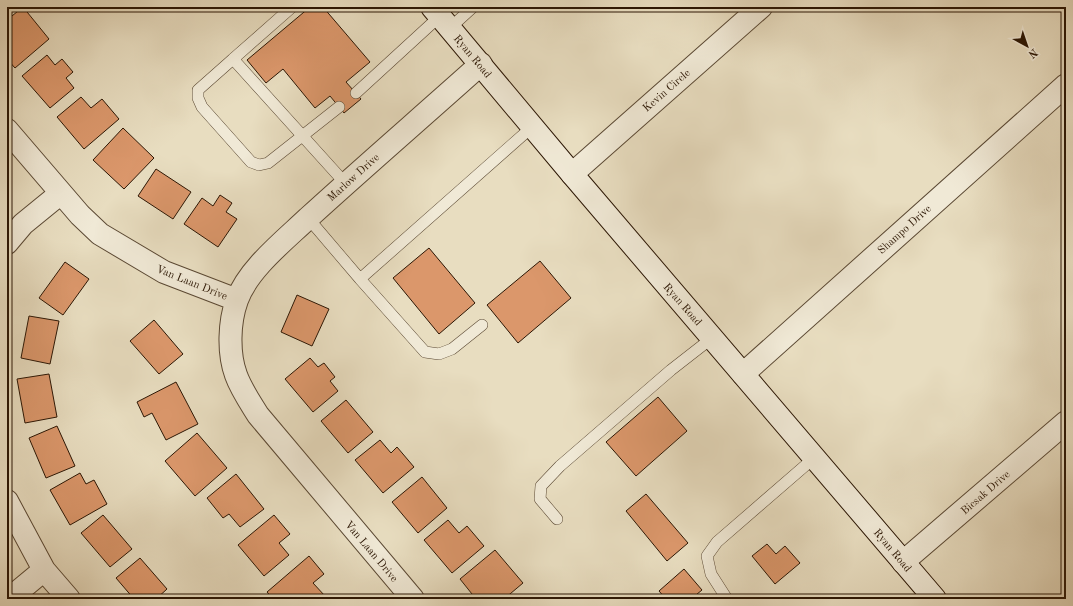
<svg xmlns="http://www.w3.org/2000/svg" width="1073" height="606" viewBox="0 0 1073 606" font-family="'Old Standard TT',serif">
<rect width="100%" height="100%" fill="#e8ddc0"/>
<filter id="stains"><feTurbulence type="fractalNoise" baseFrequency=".005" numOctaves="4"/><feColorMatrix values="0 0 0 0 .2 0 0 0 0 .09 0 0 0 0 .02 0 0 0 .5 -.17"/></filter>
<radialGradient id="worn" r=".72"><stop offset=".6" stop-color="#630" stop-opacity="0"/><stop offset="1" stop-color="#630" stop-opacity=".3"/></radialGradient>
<path fill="#db976b" stroke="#2b1604" d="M23 7 49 39 15 68 7 59V42L9 41 7 39V20Z
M310 7H323L370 62 346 82 361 99 344 113 330 96 315 108 283 69 266 83 247 60Z
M47 55 55 65 62 59 73 72 66 78 74 88 50 108 22 76Z
M81 97 91 108 102 99 119 119 84 149 57 117Z
M123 128 154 158 124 189 93 160Z
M156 169 191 192 173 219 138 196Z
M220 195 232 203 226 212 237 219 218 247 184 224 202 198 213 206Z
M429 248 475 303 439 334 393 278Z
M540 261 571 298 518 343 487 305Z
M65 262 89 279 63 315 39 298Z
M297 295 329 309 312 346 281 332Z
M29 316 59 321 50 364 21 358Z
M154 320 183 354 159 374 130 341Z
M310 358 318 367 324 363 335 377 330 381 338 391 313 412 285 379Z
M49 374 57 417 25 423 17 379Z
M176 382 198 424 166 440 152 413 144 417 137 402Z
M658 397 687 431 636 476 606 442Z
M346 400 373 432 348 453 321 421Z
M57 426 75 466 46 478 29 438Z
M197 433 227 468 195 496 165 461Z
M380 440 391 453 397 447 414 467 383 493 355 460Z
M80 473 86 484 94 480 107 504 70 525 50 490Z
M236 474 264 509 240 527 229 514 223 518 207 498Z
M422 477 447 508 418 533 392 502Z
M646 494 688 543 667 561 626 511Z
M103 515 132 549 110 567 81 533Z
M274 515 290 534 279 543 289 555 264 576 238 545Z
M448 520 459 533 467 526 484 546 452 573 424 540Z
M767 544 776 554 785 546 800 563 775 584 752 556Z
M495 550 523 583 504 599H476L460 579Z
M309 556 324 574 313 583 325 596 321 599H273L267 592Z
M140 558 167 589 156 599H134L116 578Z
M684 569 702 590 691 599H666L659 591Z"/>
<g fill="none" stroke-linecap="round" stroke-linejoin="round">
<defs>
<path id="service" d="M292 7 233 59 345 183
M450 28 473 7
M233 59 198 90V98L202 107 251 162 259 165 268 163 339 107
M356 93 440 16
M308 218 360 279
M482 325 452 349 439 354 425 352 360 279 532 127
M557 519 540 499 541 486 560 466 671 370 712 338
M727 599 711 574 707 556 717 542 814 458"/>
<path id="minor" d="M7 130 80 215 100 234 164 272 237 300
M572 174 761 7
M7 243 23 224 61 193
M743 374 1066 85
M7 501 44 570 69 599
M903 562 1066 422
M9 599 44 570
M413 599 258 415C250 402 241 389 236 375 228 353 229 322 237 300 248 269 285 240 308 218 365 166 423 116 481 64"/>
<path id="secondary" d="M432 7 572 174 935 599"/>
</defs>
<use href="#service" stroke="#5a4833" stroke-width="12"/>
<use href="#minor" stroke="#5a4833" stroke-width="24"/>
<use href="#secondary" stroke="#2b1604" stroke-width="24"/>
<use href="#service" stroke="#f0e9d6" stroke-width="11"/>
<use href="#minor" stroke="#f0e9d6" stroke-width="22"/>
<use href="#secondary" stroke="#f0e9d6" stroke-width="22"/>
</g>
<g text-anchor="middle" stroke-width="3.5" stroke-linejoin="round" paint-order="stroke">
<g font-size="11" fill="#2b1604" stroke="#f0e9d6">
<text transform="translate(473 56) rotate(50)" y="4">Ryan Road</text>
<text transform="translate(666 90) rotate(-41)" y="4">Kevin Circle</text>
<text transform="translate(353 177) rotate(-42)" y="4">Marlow Drive</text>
<text transform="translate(904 229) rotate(-42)" y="4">Shampo Drive</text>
<text transform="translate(192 282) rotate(22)" y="4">Van Laan Drive</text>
<text transform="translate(683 304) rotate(49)" y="4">Ryan Road</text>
<text transform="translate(985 492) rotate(-41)" y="4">Bicsak Drive</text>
<text transform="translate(893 550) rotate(50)" y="4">Ryan Road</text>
<text transform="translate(372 551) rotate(50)" y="4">Van Laan Drive</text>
</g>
</g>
<rect width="1073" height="606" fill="none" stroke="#e8ddc0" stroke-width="24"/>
<rect x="8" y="8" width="1057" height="590" fill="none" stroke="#2b1604" stroke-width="2"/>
<rect x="12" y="12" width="1049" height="582" fill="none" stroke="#2b1604"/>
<g transform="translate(1027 46) rotate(140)" stroke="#f0e9d6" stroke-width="3" paint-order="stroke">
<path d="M0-3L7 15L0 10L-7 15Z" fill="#2b1604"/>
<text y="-6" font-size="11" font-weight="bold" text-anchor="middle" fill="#2b1604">N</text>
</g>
<rect width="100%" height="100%" filter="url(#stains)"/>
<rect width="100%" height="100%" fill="url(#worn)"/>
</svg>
